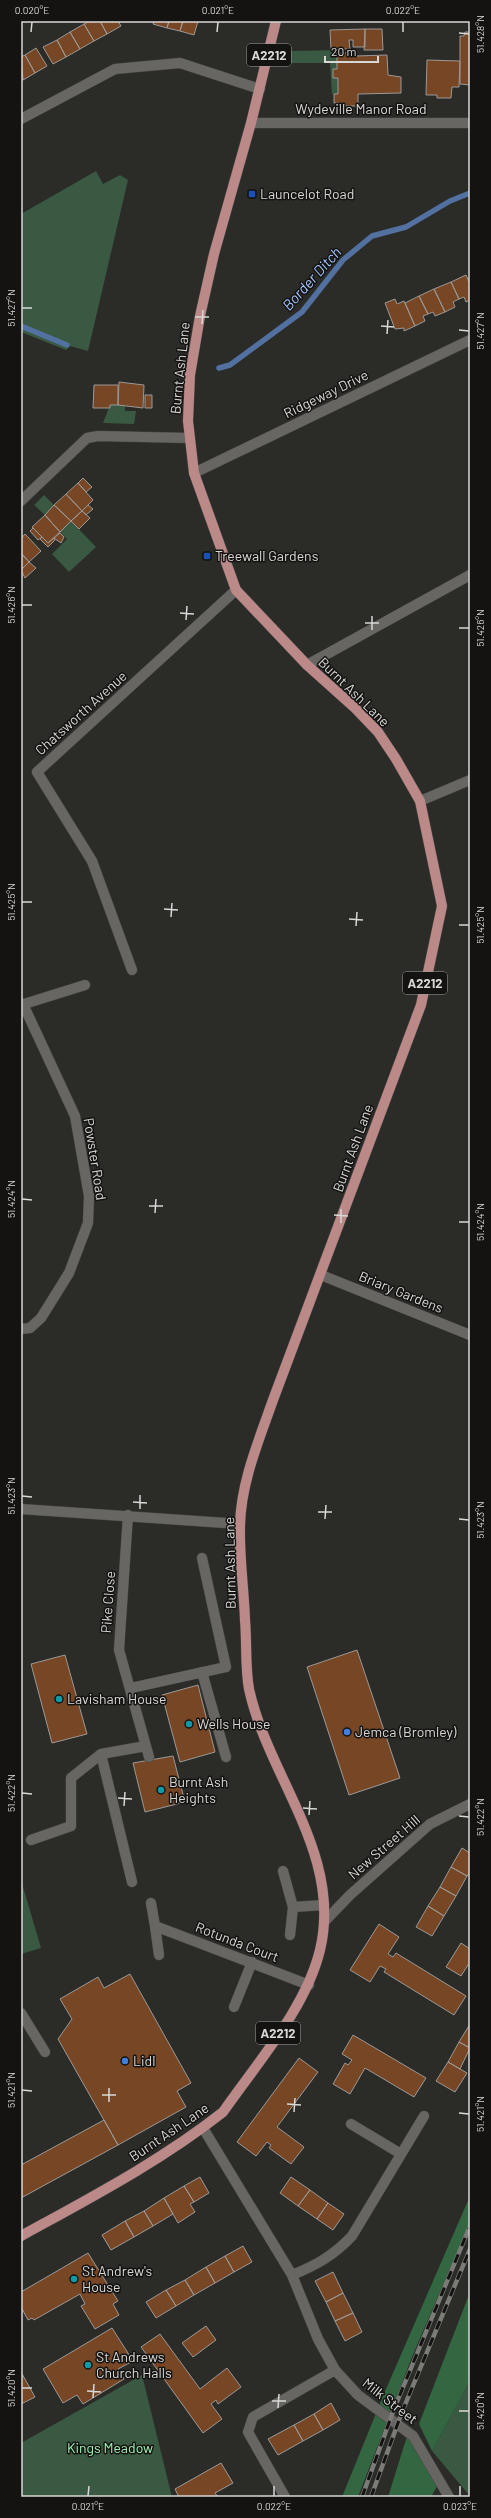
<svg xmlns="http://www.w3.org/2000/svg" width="491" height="2518" viewBox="0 0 491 2518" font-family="Barlow,sans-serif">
<rect width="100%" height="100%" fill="#2b2b28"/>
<path fill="#3a5942" d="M340 50V53H337V69H333V78H338V94H332L330 63H290L291 51Z
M96 171 103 184 120 175 128 180 88 351 70 346 66 350 21 332V214Z
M110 405H125V411H136L134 424 103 423Z
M44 495 54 505 45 515 34 505Z
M71 521 96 547 69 572 52 554 67 539 60 532Z
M21 1880 41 1948 21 1954Z
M142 2375 172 2497H21V2443Z
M470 2381V2496L432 2451Z"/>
<path fill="#326742" d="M470 2196V2222L412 2357 358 2497H342L383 2396Z
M470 2292V2381L432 2451 419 2424Z
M408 2433 440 2481 431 2497H388Z"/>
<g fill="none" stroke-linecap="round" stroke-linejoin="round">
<path stroke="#5271a0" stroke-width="5.5" d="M21 326 67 345
M219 368 230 365 302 312 343 260 372 236 406 227 450 201 470 193"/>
</g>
<path fill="#774624" stroke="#9c9997" d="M90 21H100L107 34 94 41 84 24Z
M100 21H118L121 26 107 34Z
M154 21H169L167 28 153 24Z
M169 21H183L180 31 167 28Z
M183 21H198L194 35 180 31Z
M84 24 94 41 80 49 70 32Z
M365 29V47H353V40H349L350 49H331L330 30Z
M365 29H382L383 50H364Z
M70 32 80 49 66 57 57 40Z
M465 32H470V85L460 84V36H464Z
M57 40 66 57 53 64 43 47Z
M36 48 47 66 35 73 25 55Z
M337 53H356V56L387 55 388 75 401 77V93L358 94V106H338V103H334V94H338V78H333V69H337Z
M25 55 35 73 23 80 21 57Z
M427 60 460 61 459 87H452L451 98H437V95H426Z
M466 275 470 284V300L466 302 464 297 459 299 451 282Z
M451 282 459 299 453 302 455 307 445 312 434 289Z
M434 289 445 312 435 316 433 312 428 314 419 296Z
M419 296 428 314 423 316 425 321 415 326 405 303Z
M395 299 397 304 404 301 415 326 404 331V328L395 329 385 303Z
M119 382 144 385 143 408 118 405Z
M94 385H118V405H110V408H93Z
M145 395H152V408H145Z
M83 478 92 487 86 492 78 483Z
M78 483 93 500 82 511 66 494Z
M66 494 82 511 71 521 54 505Z
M54 505 71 521 60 532 45 515Z
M88 505 93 509 86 515 82 511Z
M82 511 90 518 79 529 71 521Z
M45 515 60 532 48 543 32 527Z
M33 528 42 537 38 540 30 531Z
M60 533 64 537 61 543 54 538Z
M25 534 41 551 29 562 21 553V539Z
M42 537 48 543 54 538 55 540 48 547 40 539Z
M21 553 29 562 21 570Z
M29 562 36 568 25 578 21 570Z
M357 1650 400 1778 349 1795 307 1667Z
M65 1655 87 1734 52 1743 31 1664Z
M198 1685 215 1752 180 1762 162 1695Z
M173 1756 185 1802 145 1812 133 1763Z
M462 1848 470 1853V1872L467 1876 451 1867Z
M451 1867 467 1876 456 1896 440 1887Z
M440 1887 456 1896 444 1916 428 1906Z
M428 1906 444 1916 432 1936 416 1927Z
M379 1924 399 1937 388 1954 393 1957 396 1953 466 1996 454 2015 384 1972 386 1969 380 1966 370 1982 350 1970Z
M461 1943 470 1949V1962L461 1976 446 1967Z
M130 1974 191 2083 177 2091 186 2107 118 2145 58 2039 72 2019 60 1999 98 1977 104 1988Z
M470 2024V2048L459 2042Z
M353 2035 426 2078 414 2097 365 2068 350 2094 333 2084 345 2063 348 2065 352 2060 342 2054Z
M459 2042 470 2048 460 2069 448 2062Z
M299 2058 318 2072 277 2127 304 2147 291 2164 269 2148 271 2145 267 2142 256 2156 237 2142Z
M448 2062 467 2073 455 2092 436 2081Z
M104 2120 118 2145 21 2198V2165Z
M200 2177 209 2193 194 2202 184 2186Z
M291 2177 310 2190 298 2206 280 2193Z
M184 2186 194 2202 190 2204 195 2212 178 2223 164 2198Z
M310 2190 328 2203 317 2219 298 2206Z
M164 2198 173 2214 153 2226 144 2211Z
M328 2203 344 2214 333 2230 317 2219Z
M144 2211 153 2226 134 2237 125 2221Z
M125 2221 134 2237 111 2250 102 2235Z
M243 2246 252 2262 234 2272 225 2256Z
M88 2253 118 2301 113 2304 119 2315 95 2329 81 2306 85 2304 80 2294 34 2320 32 2318 28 2320 21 2307V2292Z
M225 2256 234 2272 215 2283 206 2267Z
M206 2267 215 2283 194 2295 185 2280Z
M333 2272 343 2293 326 2302 315 2281Z
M185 2280 194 2295 176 2306 166 2290Z
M166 2290 176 2306 156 2318 146 2302Z
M343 2293 353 2313 335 2321 326 2302Z
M353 2313 362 2332 345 2341 335 2321Z
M206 2326 216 2340 193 2357 182 2343Z
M112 2328 133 2361 118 2369 124 2379 83 2404 77 2395 63 2403 43 2369Z
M160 2334 200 2389 227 2368 241 2387 218 2404 216 2400 211 2404 222 2419 203 2433 141 2347Z
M21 2372 35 2397 21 2404Z
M331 2403 340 2420 323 2430 314 2414Z
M314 2414 323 2430 303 2441 294 2425Z
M294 2425 303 2441 278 2455 268 2439Z
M221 2463 233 2483 215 2493 218 2497H179L175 2489Z"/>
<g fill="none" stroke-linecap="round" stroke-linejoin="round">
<defs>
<path id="minor" d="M21 119 115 69 180 63 260 89
M251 123H470
M194 473 470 340
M21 501 87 438 98 436 189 438
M307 665 470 575
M420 801 470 780
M132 970 92 861 37 772 236 590
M21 1005 85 985
M321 1275 470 1335
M21 1329 30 1328 41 1318 69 1273 88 1223 89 1196 75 1116 23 1004
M21 1509 240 1524
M128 1515 119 1650 149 1757
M202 1672 226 1757
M131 1688 226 1667 202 1558
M31 1840 71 1826V1778L101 1754
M283 1871 293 1907 290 1935
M132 1882 101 1754 146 1746
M151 1903 155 1926 309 1985
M293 1907 324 1905
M324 1922 350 1895 430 1824 470 1804
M155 1926 159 1955
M234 2007 252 1962
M21 2013 45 2052
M351 2124 401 2154
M203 2128 292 2275 318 2339 335 2370 358 2395 413 2436 449 2497
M292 2275C317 2265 334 2255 352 2236L424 2116
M285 2497 248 2432 253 2417 335 2370"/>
<path id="major" d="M21 2236C90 2198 161 2161 223 2112 257 2063 306 2008 320 1950 343 1854 268 1777 249 1689 245 1667 247 1643 245 1620 244 1589 239 1557 240 1525 241 1482 259 1440 273 1400L421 1005 442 906 420 801 396 759 378 732 355 708 307 665 236 590 194 473 188 421 190 375 200 316 214 254 251 123 276 21"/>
</defs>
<use href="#minor" stroke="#474644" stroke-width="11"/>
<use href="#major" stroke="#474644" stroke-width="11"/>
<use href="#minor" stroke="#676663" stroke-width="10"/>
<use href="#major" stroke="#bb8988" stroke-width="10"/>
<defs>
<path id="rail" d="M362 2497 394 2409 470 2226
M371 2497 402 2412 470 2249"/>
</defs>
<use href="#rail" stroke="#7b7b78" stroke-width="4.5"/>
<use href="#rail" stroke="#141312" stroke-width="3" stroke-dasharray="9" stroke-linecap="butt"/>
</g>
<path fill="none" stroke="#d8d8d6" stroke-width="1.5" d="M31 32 32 22M217 32 218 22M403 32V22M459 33 469 34M22 308H32M195 317H209M202 324 203 310M381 326 394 327M459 330 469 331M387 334 388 320M22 605H32M180 613 194 614M186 620 187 606M365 623H379M459 628H469M372 630V616M22 902H32M164 909 178 910M171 917 172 903M349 919 363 920M459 925H469M356 926 357 912M22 1199 32 1200M149 1206H163M155 1213 156 1199M334 1215 348 1216M459 1222H469M341 1223V1209M22 1496 32 1497M133 1502 147 1503M140 1509V1495M318 1512H332M325 1519 326 1505M459 1519 469 1520M22 1793 32 1794M118 1798 132 1799M124 1806 125 1792M303 1808 317 1809M309 1815 310 1801M459 1816 469 1817M22 2090 32 2091M102 2095H116M109 2102V2088M287 2104 301 2105M294 2112 295 2098M459 2113 469 2114M22 2388H32M87 2391 101 2392M93 2398 94 2384M272 2401H286M278 2408 279 2394M459 2411H469M88 2496 89 2486M274 2496V2486M460 2496V2486"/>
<g fill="#1a4fb4" stroke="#141312" stroke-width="1.5">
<rect x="248" y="190" width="8" height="8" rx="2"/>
<rect x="203" y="552" width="8" height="8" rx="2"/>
</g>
<g fill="#0f9aa8" stroke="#141312" stroke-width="1.5">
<circle cx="59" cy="1699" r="4"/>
<circle cx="189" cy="1724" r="4"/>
<circle cx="161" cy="1790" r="4"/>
<circle cx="74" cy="2279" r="4"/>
<circle cx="88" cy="2365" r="4"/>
</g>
<g fill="#3f7fe0" stroke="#141312" stroke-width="1.5">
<circle cx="347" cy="1732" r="4"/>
<circle cx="125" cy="2061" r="4"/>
</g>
<g text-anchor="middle" stroke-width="3" stroke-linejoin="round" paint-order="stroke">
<g fill="#141312" stroke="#9d9d9b" stroke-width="1">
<rect x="247" y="44" width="44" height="22" rx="3"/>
<rect x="403" y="972" width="44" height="22" rx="3"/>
<rect x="256" y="2022" width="44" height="22" rx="3"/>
</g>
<g font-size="13" font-weight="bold" fill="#d8d8d6">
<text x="269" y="60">A2212</text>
<text x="425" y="988">A2212</text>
<text x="278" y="2038">A2212</text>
</g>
<g font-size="14" fill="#d8d8d6" stroke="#141312">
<text x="361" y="114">Wydeville Manor Road</text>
<text transform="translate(180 368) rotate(-84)" y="5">Burnt Ash Lane</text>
<text transform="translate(326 394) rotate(-26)" y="5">Ridgeway Drive</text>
<text transform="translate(354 692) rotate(44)" y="5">Burnt Ash Lane</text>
<text transform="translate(81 713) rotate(-42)" y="5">Chatsworth Avenue</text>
<text transform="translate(353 1148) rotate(-70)" y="5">Burnt Ash Lane</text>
<text transform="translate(95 1159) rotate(81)" y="5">Powster Road</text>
<text transform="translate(401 1292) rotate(22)" y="5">Briary Gardens</text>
<text transform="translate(230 1563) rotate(-91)" y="5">Burnt Ash Lane</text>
<text transform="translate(108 1602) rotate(-86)" y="5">Pike Close</text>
<text transform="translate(384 1847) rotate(-41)" y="5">New Street Hill</text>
<text transform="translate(237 1942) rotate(21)" y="5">Rotunda Court</text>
<text transform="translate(169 2132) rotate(-34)" y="5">Burnt Ash Lane</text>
<text transform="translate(390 2401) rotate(38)" y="5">Milk Street</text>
</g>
<g font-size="14" fill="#d8d8d6" stroke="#141312" text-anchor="start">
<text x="260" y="199">Launcelot Road</text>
<text x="215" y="561">Treewall Gardens</text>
<text x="67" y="1704">Lavisham House</text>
<text x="197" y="1729">Wells House</text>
<text x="355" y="1737">Jemca (Bromley)</text>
<text x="169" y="1787">Burnt Ash<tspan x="169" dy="16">Heights</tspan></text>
<text x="133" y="2066">Lidl</text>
<text x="82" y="2276">St Andrew's<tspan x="82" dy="16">House</tspan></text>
<text x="96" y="2362">St Andrews<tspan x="96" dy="16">Church Halls</tspan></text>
</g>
<g font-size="14" fill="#a2f1b7" stroke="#141312">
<text x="110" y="2453">Kings Meadow</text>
</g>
<g font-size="15" font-style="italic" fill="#a2c6ff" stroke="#141312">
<text transform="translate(312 279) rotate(-48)" y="5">Border Ditch</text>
</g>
</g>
<rect width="491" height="2518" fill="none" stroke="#141312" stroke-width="44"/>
<path d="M325 56v6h53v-6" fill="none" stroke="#d8d8d6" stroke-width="2"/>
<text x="331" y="56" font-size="12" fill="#d8d8d6" stroke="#141312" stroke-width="3" paint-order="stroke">20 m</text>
<rect x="22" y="22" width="447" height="2474" fill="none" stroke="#d8d8d6" stroke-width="1.5"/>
<g font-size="10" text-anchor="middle" fill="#d8d8d6">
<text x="32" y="14">0.020°E</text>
<text x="218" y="14">0.021°E</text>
<text x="403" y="14">0.022°E</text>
<text transform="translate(480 34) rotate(-90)" y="4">51.428°N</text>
<text transform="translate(11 308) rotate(-90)" y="4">51.427°N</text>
<text transform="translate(480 331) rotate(-90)" y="4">51.427°N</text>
<text transform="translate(11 605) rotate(-90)" y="4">51.426°N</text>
<text transform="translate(480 628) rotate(-90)" y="4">51.426°N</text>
<text transform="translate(11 902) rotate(-90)" y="4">51.425°N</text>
<text transform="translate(480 925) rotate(-90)" y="4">51.425°N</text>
<text transform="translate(11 1199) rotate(-90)" y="4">51.424°N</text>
<text transform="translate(480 1222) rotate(-90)" y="4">51.424°N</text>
<text transform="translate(11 1496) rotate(-90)" y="4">51.423°N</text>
<text transform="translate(480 1520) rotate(-90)" y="4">51.423°N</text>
<text transform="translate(11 1793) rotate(-90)" y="4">51.422°N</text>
<text transform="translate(480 1817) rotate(-90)" y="4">51.422°N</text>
<text transform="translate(11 2090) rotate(-90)" y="4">51.421°N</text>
<text transform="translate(480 2114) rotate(-90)" y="4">51.421°N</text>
<text transform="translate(11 2388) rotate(-90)" y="4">51.420°N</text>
<text transform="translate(480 2411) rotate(-90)" y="4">51.420°N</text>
<text x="88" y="2510">0.021°E</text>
<text x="274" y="2510">0.022°E</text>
<text x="460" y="2510">0.023°E</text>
</g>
</svg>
